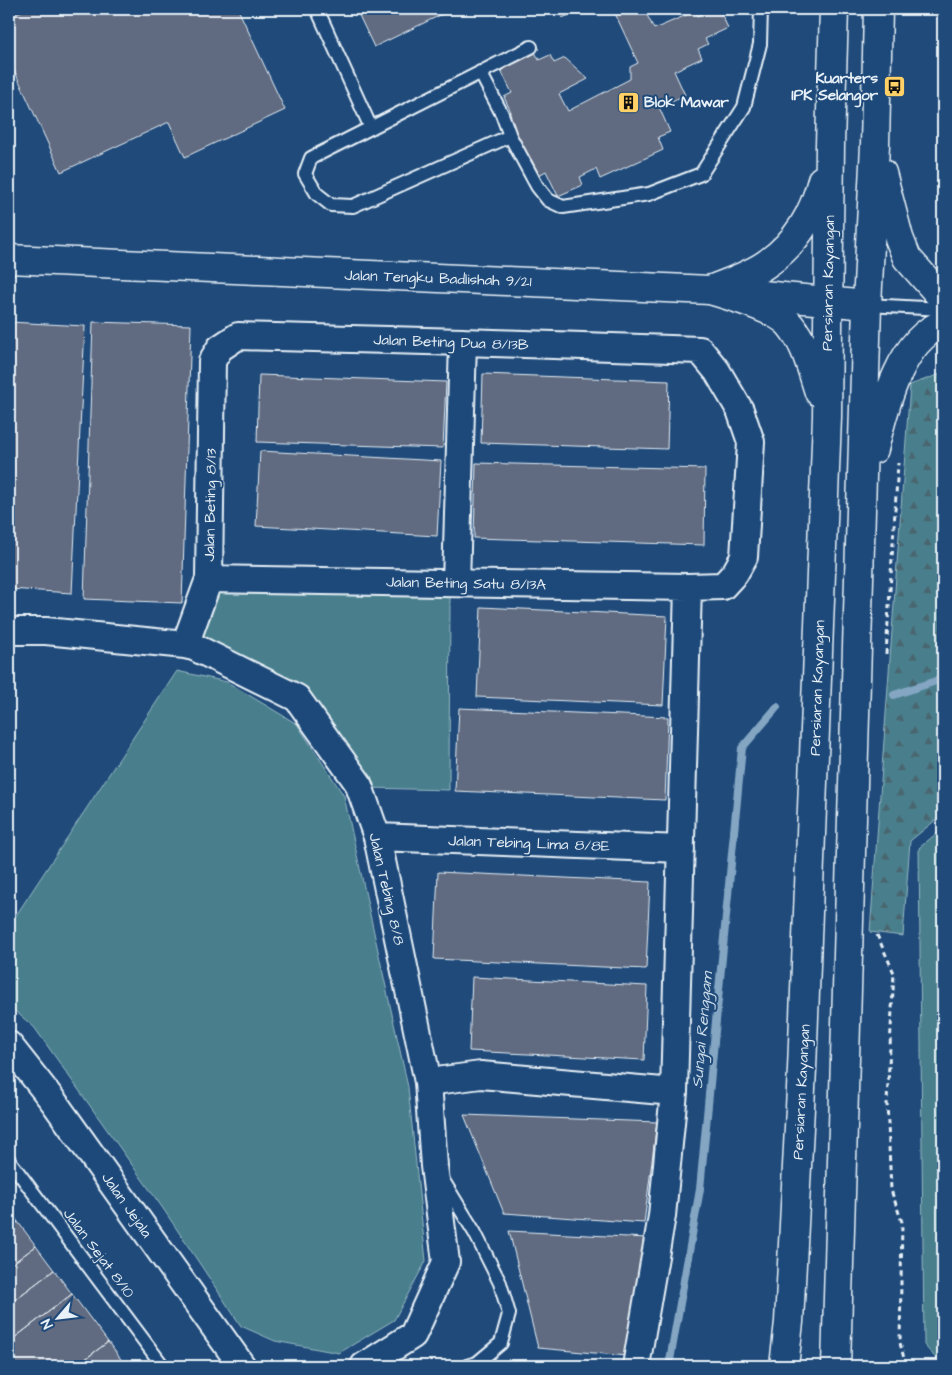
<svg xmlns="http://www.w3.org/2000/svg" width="952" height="1375" viewBox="0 0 952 1375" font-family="'Architects Daughter',sans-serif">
<defs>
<pattern id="forest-firs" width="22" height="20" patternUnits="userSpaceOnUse" patternTransform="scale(1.25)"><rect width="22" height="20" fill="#497f8d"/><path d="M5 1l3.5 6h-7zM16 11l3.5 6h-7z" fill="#48666f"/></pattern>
</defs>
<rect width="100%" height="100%" fill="#1f4a7a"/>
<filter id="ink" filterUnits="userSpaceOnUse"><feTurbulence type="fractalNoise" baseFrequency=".02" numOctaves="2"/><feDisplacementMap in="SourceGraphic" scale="10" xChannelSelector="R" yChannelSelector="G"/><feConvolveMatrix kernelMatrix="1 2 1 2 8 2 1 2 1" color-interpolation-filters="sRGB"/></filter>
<g filter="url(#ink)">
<path fill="#497f8d" stroke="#98b8c2" d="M221 589 450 596 449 790 368 788 302 693 199 636Z
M177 671 227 682 297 724 344 796 408 1087 426 1261 394 1320 339 1353 275 1341 241 1326 164 1210 34 1027 9 1006V926Z
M943 828V1366L924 1345 919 848Z"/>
<path fill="url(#forest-firs)" stroke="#98b8c2" d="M943 373V814L910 841 903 936 870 932 910 385Z"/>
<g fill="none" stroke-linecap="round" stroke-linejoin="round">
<path stroke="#84a6c3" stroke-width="8" d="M894 695 936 681 943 676
M669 1366 700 1189 742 748 777 707"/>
</g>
<path fill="#606b80" stroke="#e8f1f8" d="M26 9H238L285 110 185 157 169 122 61 172 9 59V17Z
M356 9H453L374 47Z
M558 9H584L562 18Z
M613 9H662L647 15 654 29 696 11 697 16 711 9H719L728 28 705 39 708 44 698 49 702 58 674 71 685 95 659 107 670 132 658 137 663 150 600 179 596 169 580 177 583 185 558 196 546 171 539 175 531 159 527 161 505 114 511 112 504 97 512 93 500 68 535 52 539 60 550 55 554 63 565 58 588 79 559 94 568 111 630 79V67L638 63Z
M9 322 85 326 72 593 9 589Z
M93 322 191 325 182 603 84 599Z
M483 374 669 381 667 449 481 443Z
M259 375 446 382 443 448 257 442Z
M260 451 441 461 437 536 256 526Z
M476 463 705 469 704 545 474 538Z
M481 607 667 616 663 705 477 697Z
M459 708 668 717 665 800 455 791Z
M438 872 650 882 646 969 434 959Z
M472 977 647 986 644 1060 469 1051Z
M464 1115 657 1122 644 1223 504 1213Z
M9 1209 18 1222 9 1229Z
M18 1222 36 1246 9 1266V1229Z
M509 1231 647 1238 628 1356 538 1348Z
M36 1246 54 1270 9 1304V1266Z
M54 1270 72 1294 9 1342V1304Z
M72 1294 108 1342 76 1366H14L9 1359V1342Z
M108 1342 123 1362 121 1366H76Z"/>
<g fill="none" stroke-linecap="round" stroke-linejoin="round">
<defs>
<path id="service" d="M317 9 371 128
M480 72 502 114 510 136 537 186 548 200 563 207 649 194 701 174 744 107 760 44 761 9
M510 136 353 206 331 205 317 194 305 174 311 158 531 47
M867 305 943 309
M9 1160 163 1366
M442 1179 475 1233 500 1283 509 1314 501 1343 477 1363 467 1366"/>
<path id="minor" d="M456 583 463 342
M9 631H46L185 645 194 647 297 698 358 783 377 837 428 1082 434 1166 446 1262 413 1335 364 1366
M185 645 209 579 212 361 220 348 238 336 463 342 700 350 717 371 740 410 751 442 744 557 735 573 723 586 688 587 209 579
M377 837 681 849
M9 1045 54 1102 242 1366
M428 1082 481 1075 674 1092
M636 1366 662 1216 674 1092 688 587"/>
<path id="tertiary" d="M9 259 710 290 867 305"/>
<path id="primary" d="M882 173 899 238 907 258 938 293 943 295
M710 290C729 282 752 275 769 262 797 242 814 213 822 180
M710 290C730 296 777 309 790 325 806 344 811 368 819 392
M874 449C884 409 899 340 943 324
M784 1366 789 1322 802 1069 827 417 830 145 834 9
M836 1366 867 305 875 145 878 9"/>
</defs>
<use href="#service" stroke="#e8f1f8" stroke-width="16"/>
<use href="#minor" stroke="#e8f1f8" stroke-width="30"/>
<use href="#tertiary" stroke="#e8f1f8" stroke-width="31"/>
<use href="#primary" stroke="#e8f1f8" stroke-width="31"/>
<path stroke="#e8f1f8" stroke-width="3" stroke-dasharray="5 4" stroke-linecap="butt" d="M886 654 898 463
M877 935 894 973 887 1102 891 1190 902 1222 900 1343 906 1366"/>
<use href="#service" stroke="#1f4a7a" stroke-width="12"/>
<use href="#minor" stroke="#1f4a7a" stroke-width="26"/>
<use href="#tertiary" stroke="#1f4a7a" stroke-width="28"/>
<use href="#primary" stroke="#1f4a7a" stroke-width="28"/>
</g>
</g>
<defs>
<symbol id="bus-square" viewBox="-11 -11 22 22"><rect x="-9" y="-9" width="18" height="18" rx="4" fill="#ffd166" stroke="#1f4a7a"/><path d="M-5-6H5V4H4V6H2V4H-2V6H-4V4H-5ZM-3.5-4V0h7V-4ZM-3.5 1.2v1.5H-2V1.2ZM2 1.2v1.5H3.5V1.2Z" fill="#111"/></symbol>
<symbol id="building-square" viewBox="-11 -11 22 22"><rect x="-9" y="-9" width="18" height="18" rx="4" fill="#ffd166" stroke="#1f4a7a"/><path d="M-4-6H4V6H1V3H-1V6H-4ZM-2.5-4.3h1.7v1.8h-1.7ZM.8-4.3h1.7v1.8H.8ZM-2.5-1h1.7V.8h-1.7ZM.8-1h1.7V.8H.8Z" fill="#111"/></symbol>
</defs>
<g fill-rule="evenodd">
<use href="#bus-square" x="882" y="74" width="25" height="25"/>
<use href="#building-square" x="616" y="90" width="25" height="25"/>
</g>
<g text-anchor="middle" stroke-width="4" stroke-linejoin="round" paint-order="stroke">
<g font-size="15" font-weight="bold" fill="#e8f1f8" stroke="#1f4a7a" text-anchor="end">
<text x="878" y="83">Kuarters<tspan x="878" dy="17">IPK Selangor</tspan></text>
<text x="644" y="107" text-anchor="start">Blok Mawar</text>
</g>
<g font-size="15" fill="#e8f1f8" stroke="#1f4a7a">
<text transform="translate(438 278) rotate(2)" y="5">Jalan Tengku Badlishah 9/21</text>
<text transform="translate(828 283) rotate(-89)" y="5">Persiaran Kayangan</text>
<text transform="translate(451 342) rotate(2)" y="5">Jalan Beting Dua 8/13B</text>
<text transform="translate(210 505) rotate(-89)" y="5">Jalan Beting 8/13</text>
<text transform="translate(466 583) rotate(1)" y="5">Jalan Beting Satu 8/13A</text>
<text transform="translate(817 688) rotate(-88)" y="5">Persiaran Kayangan</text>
<text transform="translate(529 843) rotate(2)" y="5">Jalan Tebing Lima 8/8E</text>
<text transform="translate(387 889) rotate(77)" y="5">Jalan Tebing 8/8</text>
<text transform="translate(801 1092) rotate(-87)" y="5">Persiaran Kayangan</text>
<text transform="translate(127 1205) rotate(55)" y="5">Jalan Jejala</text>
<text transform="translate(99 1253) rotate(53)" y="5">Jalan Sejat 8/10</text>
</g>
<g font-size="16" font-style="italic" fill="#cfdeeb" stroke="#1f4a7a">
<text transform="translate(701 1030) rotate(-85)" y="6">Sungai Renggam</text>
</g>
</g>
<rect width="952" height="1375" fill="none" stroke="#1f4a7a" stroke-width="30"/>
<rect x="15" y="15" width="922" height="1345" fill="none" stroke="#e8f1f8" stroke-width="2" filter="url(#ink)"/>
<g transform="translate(58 1318) rotate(242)" stroke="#1f4a7a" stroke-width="4" paint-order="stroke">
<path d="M0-4L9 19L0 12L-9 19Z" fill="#e8f1f8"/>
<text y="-8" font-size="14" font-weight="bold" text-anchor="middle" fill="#e8f1f8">N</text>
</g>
</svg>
